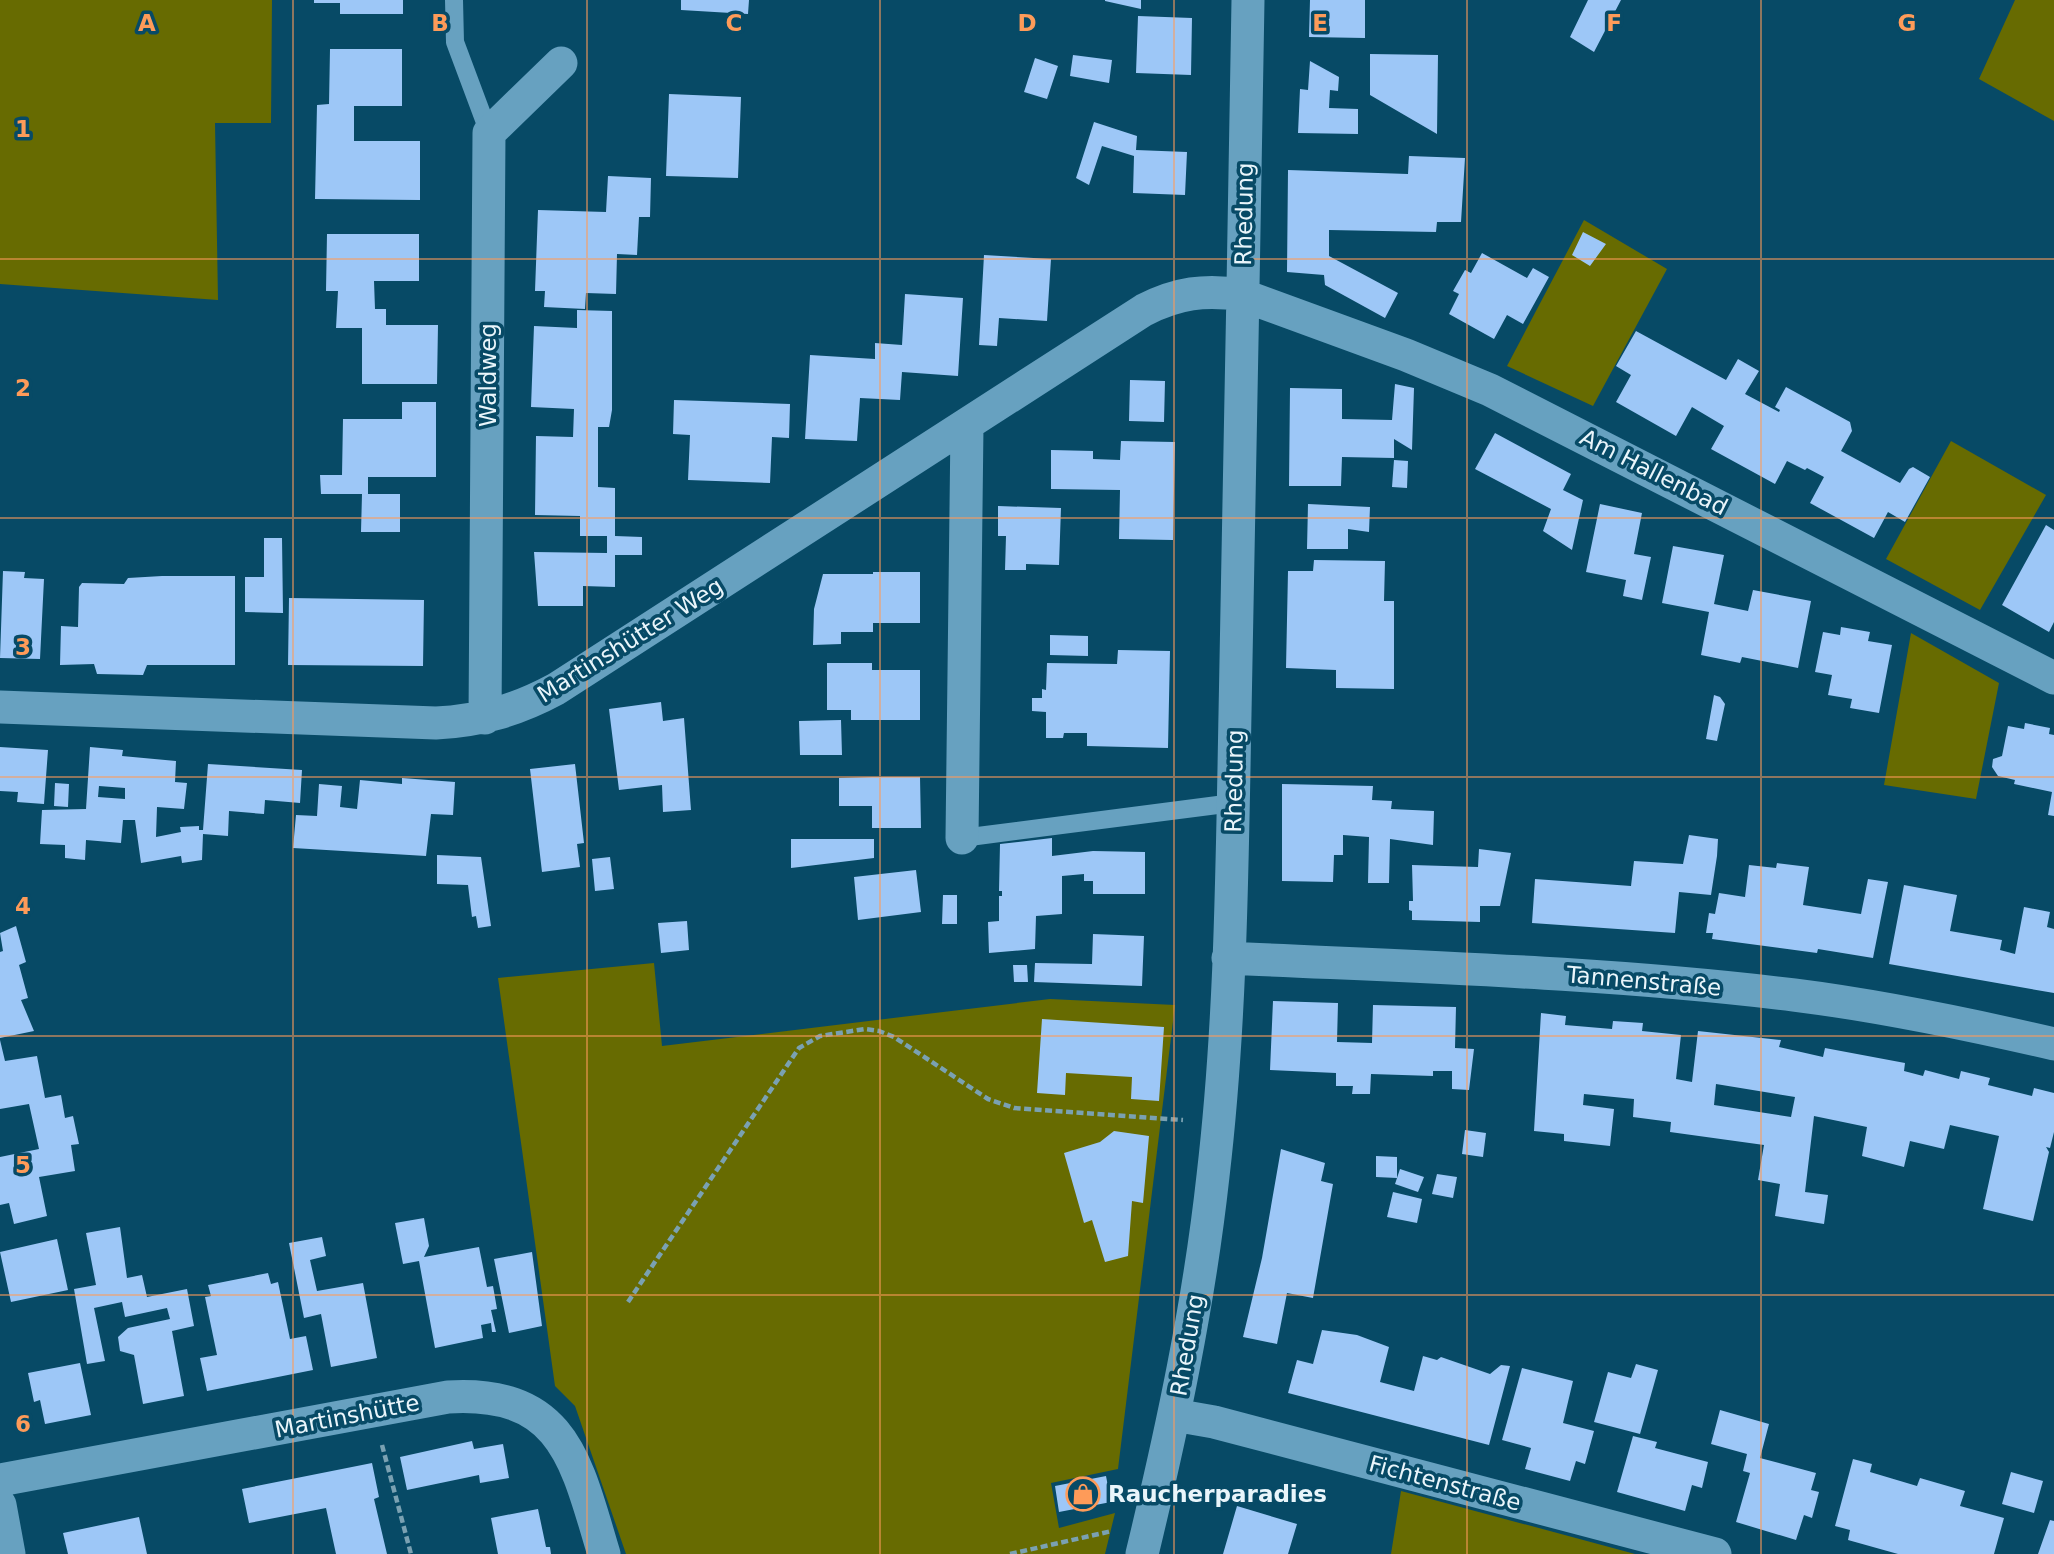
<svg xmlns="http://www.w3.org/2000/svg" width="2054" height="1554" viewBox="0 0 2054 1554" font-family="'DejaVu Sans',sans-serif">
<rect width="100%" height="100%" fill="#074a66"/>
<path fill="#676b01" d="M0 0H272L271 123H215L218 300 0 284Z
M2015 0H2054V121L1979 79Z
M1584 220 1667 269 1593 406 1507 366Z
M1951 441 2046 495 1980 610 1886 559Z
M1911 633 1999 683 1976 799 1884 785Z
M654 963 662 1046 1050 999 1175 1005 1118 1469 1051 1483 1059 1528 1115 1513 1105 1554H626L575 1406 555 1386 498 978Z
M1401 1491 1635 1554H1391Z"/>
<path fill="#9dc7f7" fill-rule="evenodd" d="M314 0H403V14H340V3H314Z
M681 0H749L748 14 681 10Z
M1105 0H1141V9L1105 1Z
M1310 0H1365V38L1309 37Z
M1588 0H1621L1594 52 1570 37Z
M1138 16 1192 18 1191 75 1136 73Z
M330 49H402V106H354V141H420V200L315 199 317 105 329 104Z
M1370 54 1438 55 1437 134 1370 95Z
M1073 55 1112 60 1109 83 1070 76Z
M1035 58 1058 66 1047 99 1024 92Z
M1310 61 1339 77 1338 91 1330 90 1329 108 1358 109V134L1298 133 1300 89 1308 90Z
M669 94 741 97 738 178 666 176Z
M1094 122 1137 136 1136 150 1187 152 1185 195 1133 193 1134 156 1102 146 1089 185 1076 178Z
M1409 156 1465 158 1461 222H1437L1436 232 1329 230V256L1398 293 1385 318 1325 285 1324 275 1287 272 1288 170 1408 174Z
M608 176 651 178 650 217H639L637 255 617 254 616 294 586 293 585 309 544 307 545 291H535L538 210 606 212Z
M1583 232 1606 244 1590 266 1572 255Z
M327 234H419V281H374L375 309H386V325H438L437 384H362V328H336L338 291H326Z
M1482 253 1527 278 1533 268 1549 277 1523 324 1507 315 1494 339 1449 314 1459 294 1453 291 1465 270 1471 273Z
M984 255 1051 259 1047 321 999 318 997 346 979 345Z
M905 294 963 298 958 376 902 372 900 400 860 398 857 441 805 439 810 355 875 359V343L902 345Z
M577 310 612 311V410L609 427H598V487L615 488V536L642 537V555H615V587L583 586V606H538L534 552 607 553V536H580V516L535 515 536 436 573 437 574 409 531 407 534 326 577 328Z
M1636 331 1726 380 1738 359 1759 371 1745 394 1779 412 1780 410 1775 407 1786 387 1850 422 1852 431 1841 451 1900 483 1909 469 1913 467 1930 477 1905 522 1888 512 1874 538 1810 503 1824 477 1807 468 1805 470 1787 461 1775 484 1711 449 1724 426 1692 407 1676 436 1616 402 1631 375 1616 366Z
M1130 380 1165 381 1164 422 1129 421Z
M1395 384 1414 388 1412 450 1394 439V458L1342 457 1341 486H1289L1290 388 1342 389V419L1392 420Z
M674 400 790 404 789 438 772 437 770 483 688 480 690 435 673 434Z
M402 402H436V477H368V494H400V532H361L362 494H321L320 475H342L343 419H402Z
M1495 433 1571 474 1563 490 1583 500 1572 550 1543 531 1551 509 1475 469Z
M1121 441 1175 442 1173 540 1119 539 1120 490 1051 489V450L1093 451V459L1120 460Z
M1394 460 1408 461 1407 488 1392 487Z
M1308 504 1370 507 1369 532 1348 529V549H1307Z
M1600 504 1642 513 1634 554 1651 557 1642 600 1623 596 1626 580 1586 572Z
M998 506 1061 508 1059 565 1026 564V570H1005L1006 536H998Z
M2046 525 2054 530V622L2049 632 2002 605Z
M264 538H282L283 613 245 612V577H264Z
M1673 546 1724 555 1714 604 1748 611 1753 590 1811 601 1798 668 1742 657 1740 663 1701 655 1709 612 1662 603Z
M1314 560 1385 561 1384 601H1394V689L1336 688V670L1286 668 1288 571H1313Z
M3 571 25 572 24 578 44 579 40 659 0 658Z
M873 572H920V623H873V632H841V644L813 645 814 609 823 574H873Z
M235 576V665H147L143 675 97 674 94 664 60 665 61 626 78 627 79 587 82 583 124 584 128 578 162 576Z
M289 598 424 600 423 666 288 665Z
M1841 627 1870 632 1868 641 1892 645 1879 713 1850 708 1852 699 1828 695 1832 675 1815 672 1823 632 1840 635Z
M1050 635 1088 636V656L1050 655Z
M1118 650 1170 651 1168 748 1087 746V733H1064L1063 738H1046V712L1032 711V698H1042V689L1046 690 1047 663 1117 664Z
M827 663H872V670H920V720H851V710H827Z
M1714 695 1720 697 1725 704 1717 741 1706 739Z
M661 702 663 721 684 718 691 810 663 812 662 785 619 790 609 709Z
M841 720 842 755H800L799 721Z
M2025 723 2050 728 2049 734 2054 735V816L2048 815 2052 792 2014 784 2015 780 1998 776 1992 767 1993 759 2002 756 2008 726 2024 729Z
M0 747 48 750 44 804 17 802 18 792 0 791Z
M90 747 123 750 122 756 176 761 175 782 187 783 184 809 157 807 156 837 181 832 180 827 199 826V830H203L208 764 302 770 300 803 265 800 264 814 229 811 228 836 203 834 202 860 182 863 181 856 141 863 135 820H123L121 843 86 840 85 860 65 858V845L40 844 42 810 86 809ZM99 786 125 788V799L98 797Z
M575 764 584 843 577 844 580 867 542 872 530 769Z
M872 777H920L921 828H872V806H839V778Z
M402 778 455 782 453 815 431 814 426 856 293 848 296 815 317 816 319 784 342 786 340 807 357 809 360 780 402 784Z
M55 783 69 784 68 807 54 806Z
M1282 784 1373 786 1372 800 1392 801 1391 809 1434 811 1433 845 1390 839 1389 883H1368L1369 837 1343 835V855H1334L1333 882 1282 881Z
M1689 835 1718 839 1717 856 1711 895 1679 892 1675 933 1532 923 1535 879 1631 886 1634 861 1683 864Z
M1052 838V856L1093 851 1145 852V894H1093V881H1084V874L1062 876V914L1036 916 1035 949 989 953 988 922 999 921V896H1002V891H999L1000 844Z
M791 839H874V858L791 868Z
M1479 849 1511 853 1500 906H1480V922L1412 920V911L1409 910V901H1413L1412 865 1478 867Z
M437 855 481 857 491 926 478 928 476 916 472 917 468 885 437 884Z
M610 857 614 889 595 891 592 859Z
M1777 863 1809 867 1803 905 1861 914 1868 879 1888 882 1873 958 1818 949 1817 953 1712 939 1713 933H1706L1709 913 1715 914 1719 893 1745 897 1749 865 1776 868Z
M916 870 921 912 858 920 854 877Z
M1904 885 1957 895 1950 931 2002 940 2000 950 2015 954 2024 907 2050 912 2047 927 2054 929V993L1889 964Z
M943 895H957V924H942Z
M687 921 689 950 661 953 658 923Z
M16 926 26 962 19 965 28 998 21 1000 34 1031 0 1038V952L3 951 0 933Z
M1093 934 1144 936 1142 986 1034 982 1035 963 1092 964Z
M1013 965H1027L1028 982H1014Z
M1273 1001 1338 1003 1337 1042 1372 1043 1373 1005 1456 1007 1455 1048 1474 1049 1469 1090 1452 1089V1071H1433V1076L1371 1074 1370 1094H1352L1353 1086H1336V1073L1270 1070Z
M1541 1013 1566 1016 1565 1025 1612 1029 1613 1021 1643 1023 1642 1031 1681 1035 1676 1079 1692 1082 1698 1031 1781 1040 1779 1047 1823 1057 1825 1048 1905 1063 1904 1071 1923 1076 1925 1070 1959 1079 1961 1071 1990 1078 1988 1085 2032 1096 2034 1088 2054 1093V1132L2050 1148 2046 1147 2049 1152 2033 1221 1983 1209 1999 1136 1950 1125 1944 1149 1910 1141 1904 1167 1862 1156 1867 1127 1814 1116 1805 1192 1828 1195 1824 1224 1775 1216 1780 1184 1758 1180 1764 1145 1670 1132 1671 1122 1633 1117 1634 1099 1584 1094 1583 1105 1614 1109 1610 1146 1564 1141V1134L1534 1131ZM1716 1084 1795 1097 1791 1117 1714 1105Z
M1042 1019 1164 1027 1159 1101 1131 1099 1132 1077 1066 1073 1065 1095 1037 1093Z
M0 1040 5 1061 37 1056 45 1098 61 1095 65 1118 73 1116 79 1144 71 1145 75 1171 39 1177 47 1216 14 1224 9 1203 0 1205V1157L39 1149 29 1104 0 1109Z
M1465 1130 1486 1133 1483 1157 1462 1154Z
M1114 1131 1149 1136 1143 1203 1132 1201 1128 1256 1105 1262 1092 1220 1084 1223 1064 1153 1100 1142Z
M1281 1149 1325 1163 1321 1181 1333 1184 1313 1298 1287 1293 1277 1344 1243 1337 1262 1258Z
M1376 1156 1397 1157V1178L1400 1169 1424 1177 1418 1192 1395 1184 1397 1178 1376 1177Z
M1437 1174 1457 1177 1453 1198 1432 1194Z
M1393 1192 1422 1199 1417 1223 1387 1217Z
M424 1218 429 1246 424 1257 479 1247 487 1287 493 1286 497 1309 491 1310 496 1332H492L491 1323 481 1325 483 1338 435 1348 419 1261 403 1264 395 1223Z
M120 1227 127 1278 142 1275 147 1297 187 1289 194 1326 172 1331 184 1396 143 1404 134 1355 120 1351 118 1337 128 1328 170 1319 167 1308 125 1317 122 1302 94 1308 105 1361 87 1364 74 1289 96 1285 86 1233Z
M322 1237 326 1256 310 1260 317 1291 363 1283 377 1358 331 1367 321 1314 304 1318 289 1243Z
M57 1239 68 1290 11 1302 0 1252Z
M532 1252 542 1326 509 1333 494 1259Z
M268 1273 271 1284 278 1282 290 1339 306 1336 313 1370 207 1391 200 1358 217 1355 205 1297 211 1296 208 1285Z
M1322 1330 1357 1335 1389 1347 1380 1382 1414 1391 1423 1356 1437 1360 1441 1357 1490 1374 1501 1365 1510 1366 1489 1445 1288 1393 1297 1360 1313 1364Z
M80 1363 91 1415 45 1424 40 1400 34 1402 28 1373Z
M1636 1364 1658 1370 1640 1434 1594 1422 1608 1372 1631 1378Z
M1522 1368 1573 1381 1563 1423 1594 1431 1585 1464 1576 1461 1570 1481 1525 1469 1531 1448 1502 1440Z
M1720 1410 1769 1424 1760 1458 1816 1473 1811 1490 1819 1492 1812 1518 1804 1515 1796 1540 1736 1522 1750 1473 1743 1471 1747 1454 1711 1444Z
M1633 1436 1657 1442 1655 1448 1708 1462 1702 1488 1692 1485 1685 1511 1617 1492Z
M472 1441 474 1449 503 1444 509 1478 480 1483 479 1475 407 1490 400 1457Z
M1853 1459 1872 1464 1870 1472 1917 1486 1920 1478 1965 1491 1960 1506 2004 1518 1994 1554H1898L1848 1540 1850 1530 1835 1526Z
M372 1463 379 1497 374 1499 387 1554H336L326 1508 249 1523 242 1489Z
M2011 1472 2043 1481 2034 1513 2002 1504Z
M1106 1476 1111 1502 1059 1512 1055 1486Z
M1237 1506 1297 1524 1288 1554H1223Z
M538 1509 546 1547H550L551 1554H498L491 1518Z
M139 1517 147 1554H68L63 1533Z
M2050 1520 2054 1521V1554H2038Z"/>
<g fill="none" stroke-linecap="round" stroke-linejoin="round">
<path stroke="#7aa1b2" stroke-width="4.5" stroke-dasharray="7 3.5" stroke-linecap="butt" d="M628 1302 799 1048 820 1036 865 1029 879 1031 894 1037 988 1099 1014 1108 1183 1120
M382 1445 411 1554
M1010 1554 1112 1531"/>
<path stroke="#67a1c0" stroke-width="18" d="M454 0 455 42 489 133
M962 838 1233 803"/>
<path stroke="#67a1c0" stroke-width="33" d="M0 707 436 723C480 721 517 710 556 689L1144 310C1177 293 1205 289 1242 295L1406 355 1490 390 2054 678
M485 718 489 133 561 63
M962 838 967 426
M1228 958C1417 967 1606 972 1794 995 1881 1006 1968 1024 2054 1044
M1174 1415 1214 1422 1715 1554
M0 1480 448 1397C565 1390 576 1462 604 1554
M0 1505 9 1554
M1142 1554C1172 1430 1199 1304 1213 1176 1231 1023 1232 868 1235 714 1241 476 1243 238 1248 0"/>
</g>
<path fill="none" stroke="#fe9b59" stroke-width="2" stroke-opacity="0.55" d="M293 0V1554M587 0V1554M880 0V1554M1174 0V1554M1467 0V1554M1761 0V1554M0 259H2054M0 518H2054M0 777H2054M0 1036H2054M0 1295H2054"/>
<defs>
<symbol id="shop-ring" viewBox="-11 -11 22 22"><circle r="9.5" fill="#074a66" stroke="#fe9b59" stroke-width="1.5"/><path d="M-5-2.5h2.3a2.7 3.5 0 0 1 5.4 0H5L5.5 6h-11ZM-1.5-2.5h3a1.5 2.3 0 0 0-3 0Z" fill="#fe9b59"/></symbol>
</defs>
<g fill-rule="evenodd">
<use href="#shop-ring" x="1064" y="1475" width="38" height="38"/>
</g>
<g text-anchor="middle" stroke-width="7" stroke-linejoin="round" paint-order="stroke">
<g font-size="23" fill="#e9f5fb" stroke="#074a66">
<text transform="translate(1244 214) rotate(-89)" y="8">Rhedung</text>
<text transform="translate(488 375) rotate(-90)" y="8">Waldweg</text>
<text transform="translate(1654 472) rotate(27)" y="8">Am Hallenbad</text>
<text transform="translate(630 640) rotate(-32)" y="8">Martinshütter Weg</text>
<text transform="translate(1234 781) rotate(-89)" y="8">Rhedung</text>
<text transform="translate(1644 981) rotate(5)" y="8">Tannenstraße</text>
<text transform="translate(1187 1345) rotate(-80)" y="8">Rhedung</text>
<text transform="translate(347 1416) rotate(-11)" y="8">Martinshütte</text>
<text transform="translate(1445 1483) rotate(15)" y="8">Fichtenstraße</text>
</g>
<g font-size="23" font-weight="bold" fill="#e9f5fb" stroke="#074a66" text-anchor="start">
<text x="1108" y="1502">Raucherparadies</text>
</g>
</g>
<g font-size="23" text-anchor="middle" font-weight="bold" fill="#fe9b59" stroke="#074a66" stroke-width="7" stroke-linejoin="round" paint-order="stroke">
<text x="147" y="31">A</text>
<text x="440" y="31">B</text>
<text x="734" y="31">C</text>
<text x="1027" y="31">D</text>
<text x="1320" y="31">E</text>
<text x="1614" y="31">F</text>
<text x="1907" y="31">G</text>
<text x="23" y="137">1</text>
<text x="23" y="396">2</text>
<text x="23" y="655">3</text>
<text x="23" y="914">4</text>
<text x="23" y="1173">5</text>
<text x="23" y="1432">6</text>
</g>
</svg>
